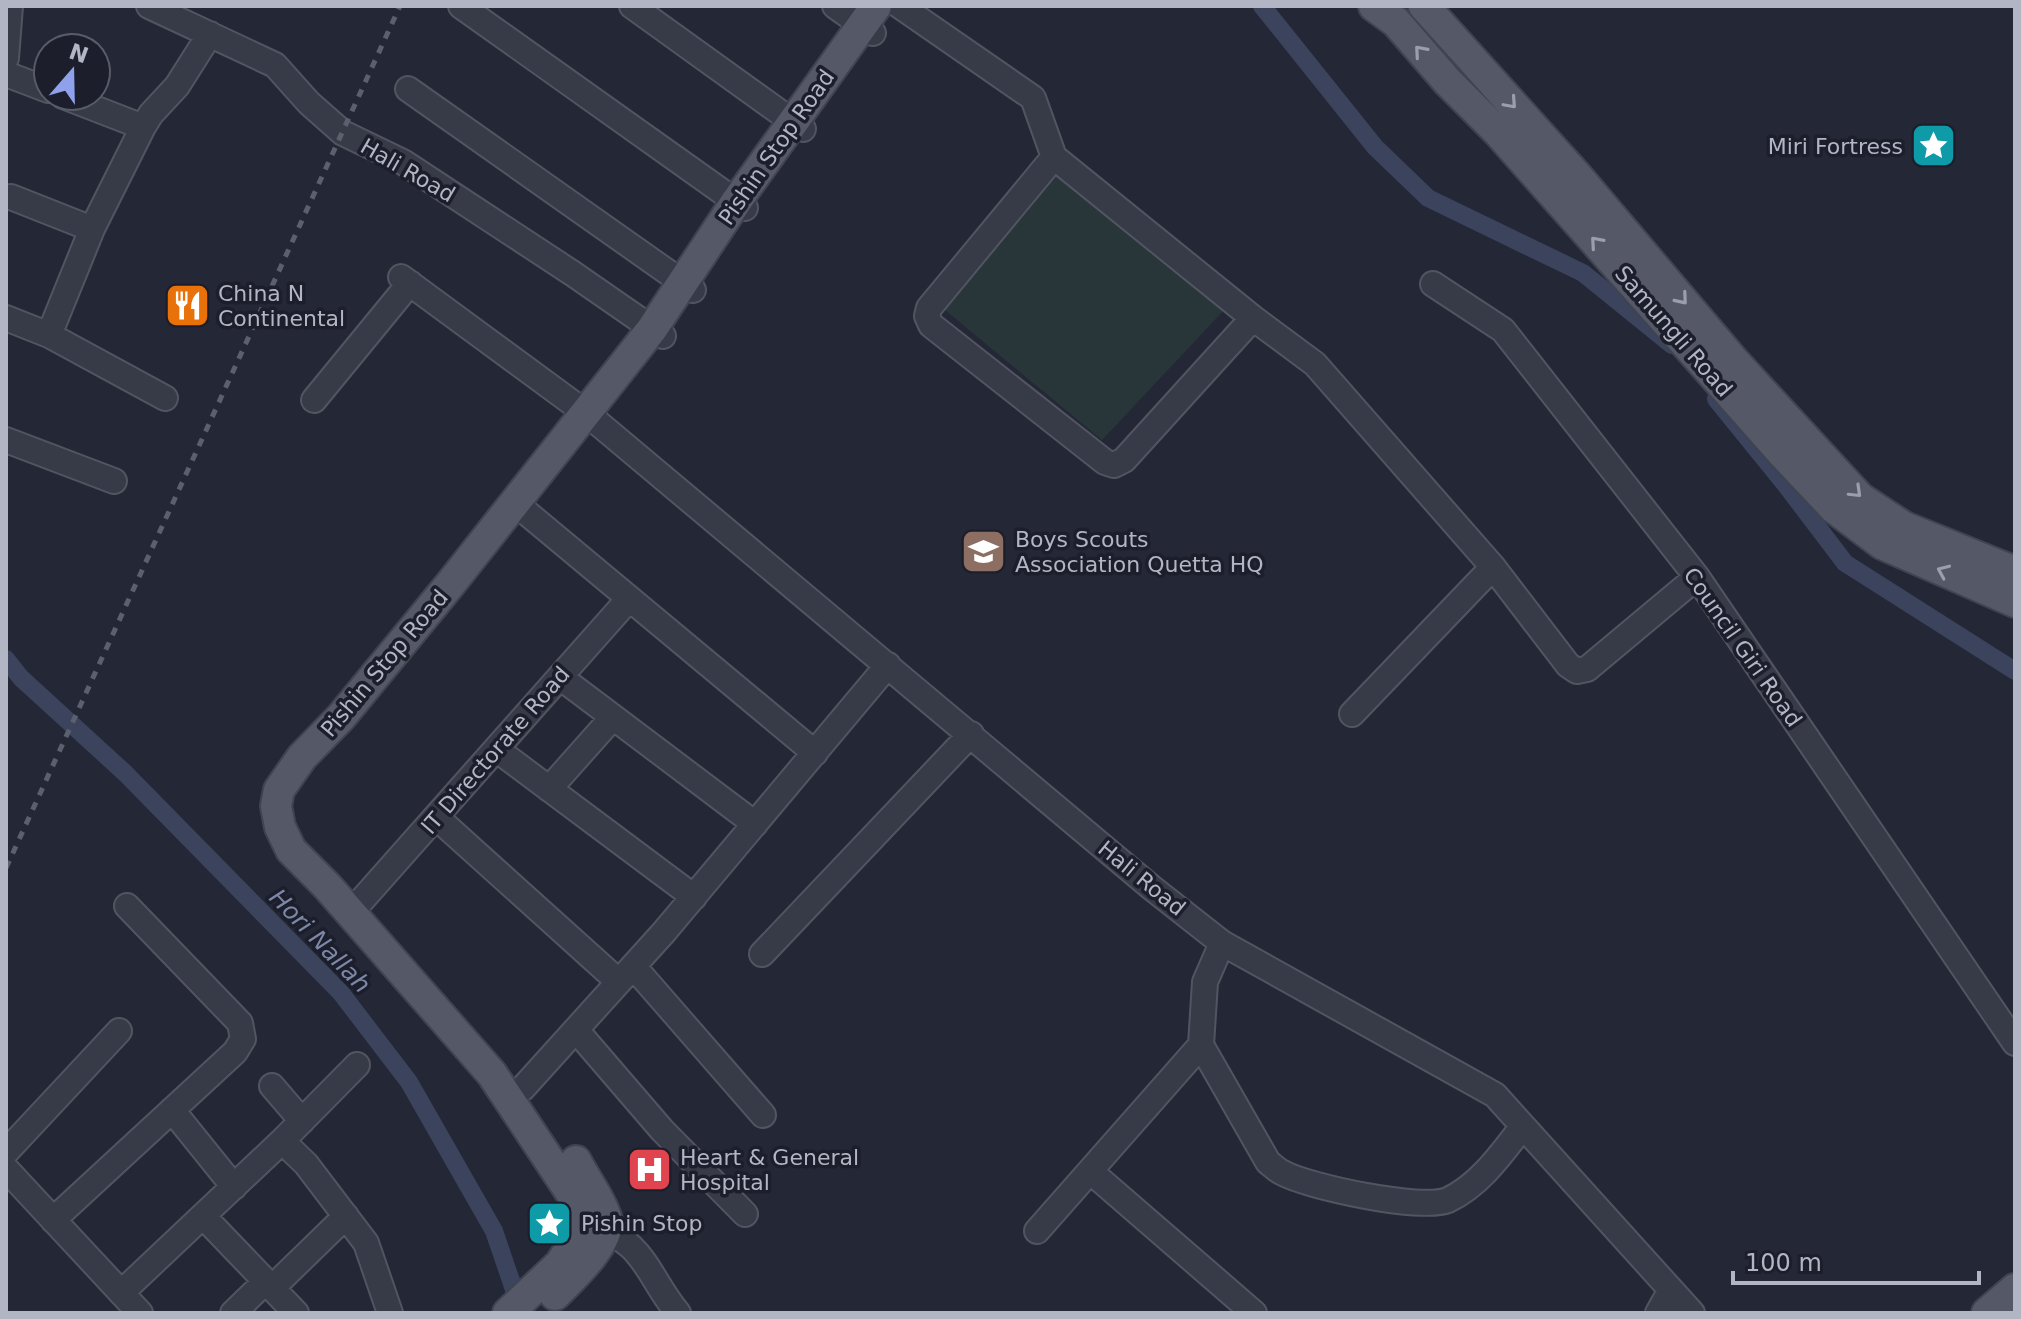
<svg xmlns="http://www.w3.org/2000/svg" width="2021" height="1319" viewBox="0 0 2021 1319" font-family="'DejaVu Sans',sans-serif">
<rect width="100%" height="100%" fill="#242836"/>
<path fill="#28363a" d="M1050 171 1225 309 1102 440 939 305Z"/>
<g fill="none" stroke-linecap="round" stroke-linejoin="round">
<path stroke="#3b435d" stroke-width="18" d="M1262 6 1375 147 1428 198 1583 273 1672 345
M1716 399 1785 484 1845 563 2015 671
M6 659 21 678 125 773 341 993 409 1082 494 1231 521 1310"/>
<defs>
<path id="minor" d="M149 6 275 65 309 103 343 133 403 162 572 273 663 336
M461 6 745 208
M632 6 803 129
M835 6 873 33
M900 6 1033 98 1054 157 1253 318 1315 364 1493 567 1568 665 1577 671 1587 669 1697 577
M6 58 10 6
M6 74 48 90
M408 89 693 290
M63 96 143 127
M1054 157 929 308 927 316 931 325 1105 462 1114 465 1124 460 1253 318
M11 197 92 229
M401 277 586 413
M1433 284 1503 330 1697 577 2015 1043
M6 318 49 335 165 398
M49 335 92 229 143 127 151 114 177 86 210 34
M314 400 410 283
M598 423 1152 888 1222 943 1495 1095 1692 1313
M6 440 114 481
M515 503 815 753
M560 677 755 824
M1352 714 1493 567
M496 749 694 897
M549 789 613 717
M436 817 619 982
M362 900 628 600
M1222 943 1205 982 1201 1045 1268 1162C1273 1166 1278 1171 1283 1173 1309 1187 1422 1211 1448 1200 1480 1185 1502 1153 1523 1126
M762 954 971 734
M633 966 763 1115
M576 1030 662 1130 745 1214
M272 1086 302 1121
M523 1088 664 932 888 665
M172 1110 234 1187
M282 1141 306 1164 366 1243 390 1313
M6 1152 119 1031
M6 1169 140 1313
M1090 1171 1254 1313
M203 1216 296 1313
M53 1220 235 1052 243 1039 240 1023 127 906
M589 1227C644 1237 647 1276 678 1313
M1037 1231 1201 1045
M272 1288 346 1216
M121 1293 282 1141 357 1065
M233 1313 266 1281
M1658 1313 1671 1290"/>
<path id="major" d="M1374 6 1396 22 1448 82 1499 133 1784 455 1834 508 1882 544 2015 602
M1424 6 1578 177 1733 360 1860 498 1904 527 2015 572
M555 1295C570 1280 614 1240 606 1217 600 1198 585 1179 576 1161
M508 1313 560 1264 570 1249 579 1225 573 1196 492 1074 327 886 291 850 280 827 276 806 279 790 302 757 341 717 452 582 652 329 736 202 876 6
M1987 1313 2015 1289"/>
</defs>
<use href="#minor" stroke="#525561" stroke-width="28"/>
<use href="#major" stroke="#404350" stroke-width="34"/>
<use href="#minor" stroke="#373a47" stroke-width="24"/>
<use href="#major" stroke="#555967" stroke-width="30"/>
<path stroke="#5b606f" stroke-width="5" stroke-dasharray="8 8" stroke-linecap="butt" d="M6 868 400 6"/>
</g>
<defs><path id="oneway-chevron" d="M-2-3.5L2.5 0L-2 3.5" fill="none" stroke-width="1.6" stroke-linecap="round" stroke-linejoin="round" transform="scale(2)"/></defs>
<g stroke="#9b9eac">
<use href="#oneway-chevron" transform="translate(1420 51) rotate(-131)"/>
<use href="#oneway-chevron" transform="translate(1511 103) rotate(48)"/>
<use href="#oneway-chevron" transform="translate(1596 242) rotate(-131)"/>
<use href="#oneway-chevron" transform="translate(1682 299) rotate(50)"/>
<use href="#oneway-chevron" transform="translate(1856 492) rotate(44)"/>
<use href="#oneway-chevron" transform="translate(1943 571) rotate(-156)"/>
</g>
<defs>
<symbol id="sight-square" viewBox="-11 -11 22 22"><rect x="-9" y="-9" width="18" height="18" rx="4" fill="#0f9aa8" stroke="#1c1f2b"/><path d="M0-6L1.8-2.2L6-1.7L2.9 1.2L3.7 5.4L0 3.3L-3.7 5.4L-2.9 1.2L-6-1.7L-1.8-2.2Z" fill="#fff"/></symbol>
<symbol id="restaurant-square" viewBox="-11 -11 22 22"><rect x="-9" y="-9" width="18" height="18" rx="4" fill="#e8710a" stroke="#1c1f2b"/><path d="M-5-6h1v4h1v-4h1v4h1v-4h1v5L-1.5 .5V6h-2V.5L-5-1ZM5-6V6H3V1.5H1.5Q1.5-4 5-6Z" fill="#fff"/></symbol>
<symbol id="school-square" viewBox="-11 -11 22 22"><rect x="-9" y="-9" width="18" height="18" rx="4" fill="#8d6e63" stroke="#1c1f2b"/><path d="M0-5L7-2L0 1L-7-2ZM-4 1L0 2.5L4 1V4Q0 6-4 4Z" fill="#fff"/></symbol>
<symbol id="hospital-square" viewBox="-11 -11 22 22"><rect x="-9" y="-9" width="18" height="18" rx="4" fill="#e0444e" stroke="#1c1f2b"/><path d="M-5-5h3v3.5h4V-5h3V5h-3V1.5h-4V5h-3Z" fill="#fff"/></symbol>
</defs>
<g fill-rule="evenodd">
<use href="#sight-square" x="1908" y="120" width="51" height="51"/>
<use href="#restaurant-square" x="162" y="280" width="51" height="51"/>
<use href="#school-square" x="958" y="526" width="51" height="51"/>
<use href="#hospital-square" x="624" y="1144" width="51" height="51"/>
<use href="#sight-square" x="524" y="1198" width="51" height="51"/>
</g>
<g text-anchor="middle" stroke-width="7" stroke-linejoin="round" paint-order="stroke">
<g font-size="22" fill="#b2b5c3" stroke="#1c1f2b" text-anchor="start">
<text x="1903" y="154" text-anchor="end">Miri Fortress</text>
<text x="218" y="301">China N<tspan x="218" dy="25">Continental</tspan></text>
<text x="1015" y="547">Boys Scouts<tspan x="1015" dy="25">Association Quetta HQ</tspan></text>
<text x="680" y="1165">Heart &amp; General<tspan x="680" dy="25">Hospital</tspan></text>
<text x="581" y="1231">Pishin Stop</text>
</g>
<g font-size="22" fill="#b2b5c3" stroke="#1c1f2b">
<text transform="translate(776 147) rotate(-55)" y="8">Pishin Stop Road</text>
<text transform="translate(408 170) rotate(30)" y="8">Hali Road</text>
<text transform="translate(1674 331) rotate(49)" y="8">Samungli Road</text>
<text transform="translate(1743 647) rotate(55)" y="8">Council Giri Road</text>
<text transform="translate(384 663) rotate(-50)" y="8">Pishin Stop Road</text>
<text transform="translate(495 750) rotate(-49)" y="8">IT Directorate Road</text>
<text transform="translate(1142 878) rotate(39)" y="8">Hali Road</text>
</g>
<g font-size="24" font-style="italic" fill="#7d87a8" stroke="#1c1f2b">
<text transform="translate(320 941) rotate(46)" y="8">Hori Nallah</text>
</g>
</g>
<rect width="2021" height="1319" fill="none" stroke="#b2b5c3" stroke-width="16"/>
<g transform="translate(72 72) rotate(20)"><circle r="38" fill="#1c1f2b" stroke="#585b68" stroke-width="2"/>
<path d="M0-6L14 30L0 20L-14 30Z" fill="#8fa1ea"/>
<text y="-12" font-size="22" font-weight="bold" text-anchor="middle" fill="#b2b5c3">N</text>
</g>
<path d="M1733 1271v12h246v-12" fill="none" stroke="#b2b5c3" stroke-width="4"/>
<text x="1745" y="1271" font-size="24" fill="#b2b5c3" stroke="#1c1f2b" stroke-width="6" paint-order="stroke">100 m</text>
</svg>
